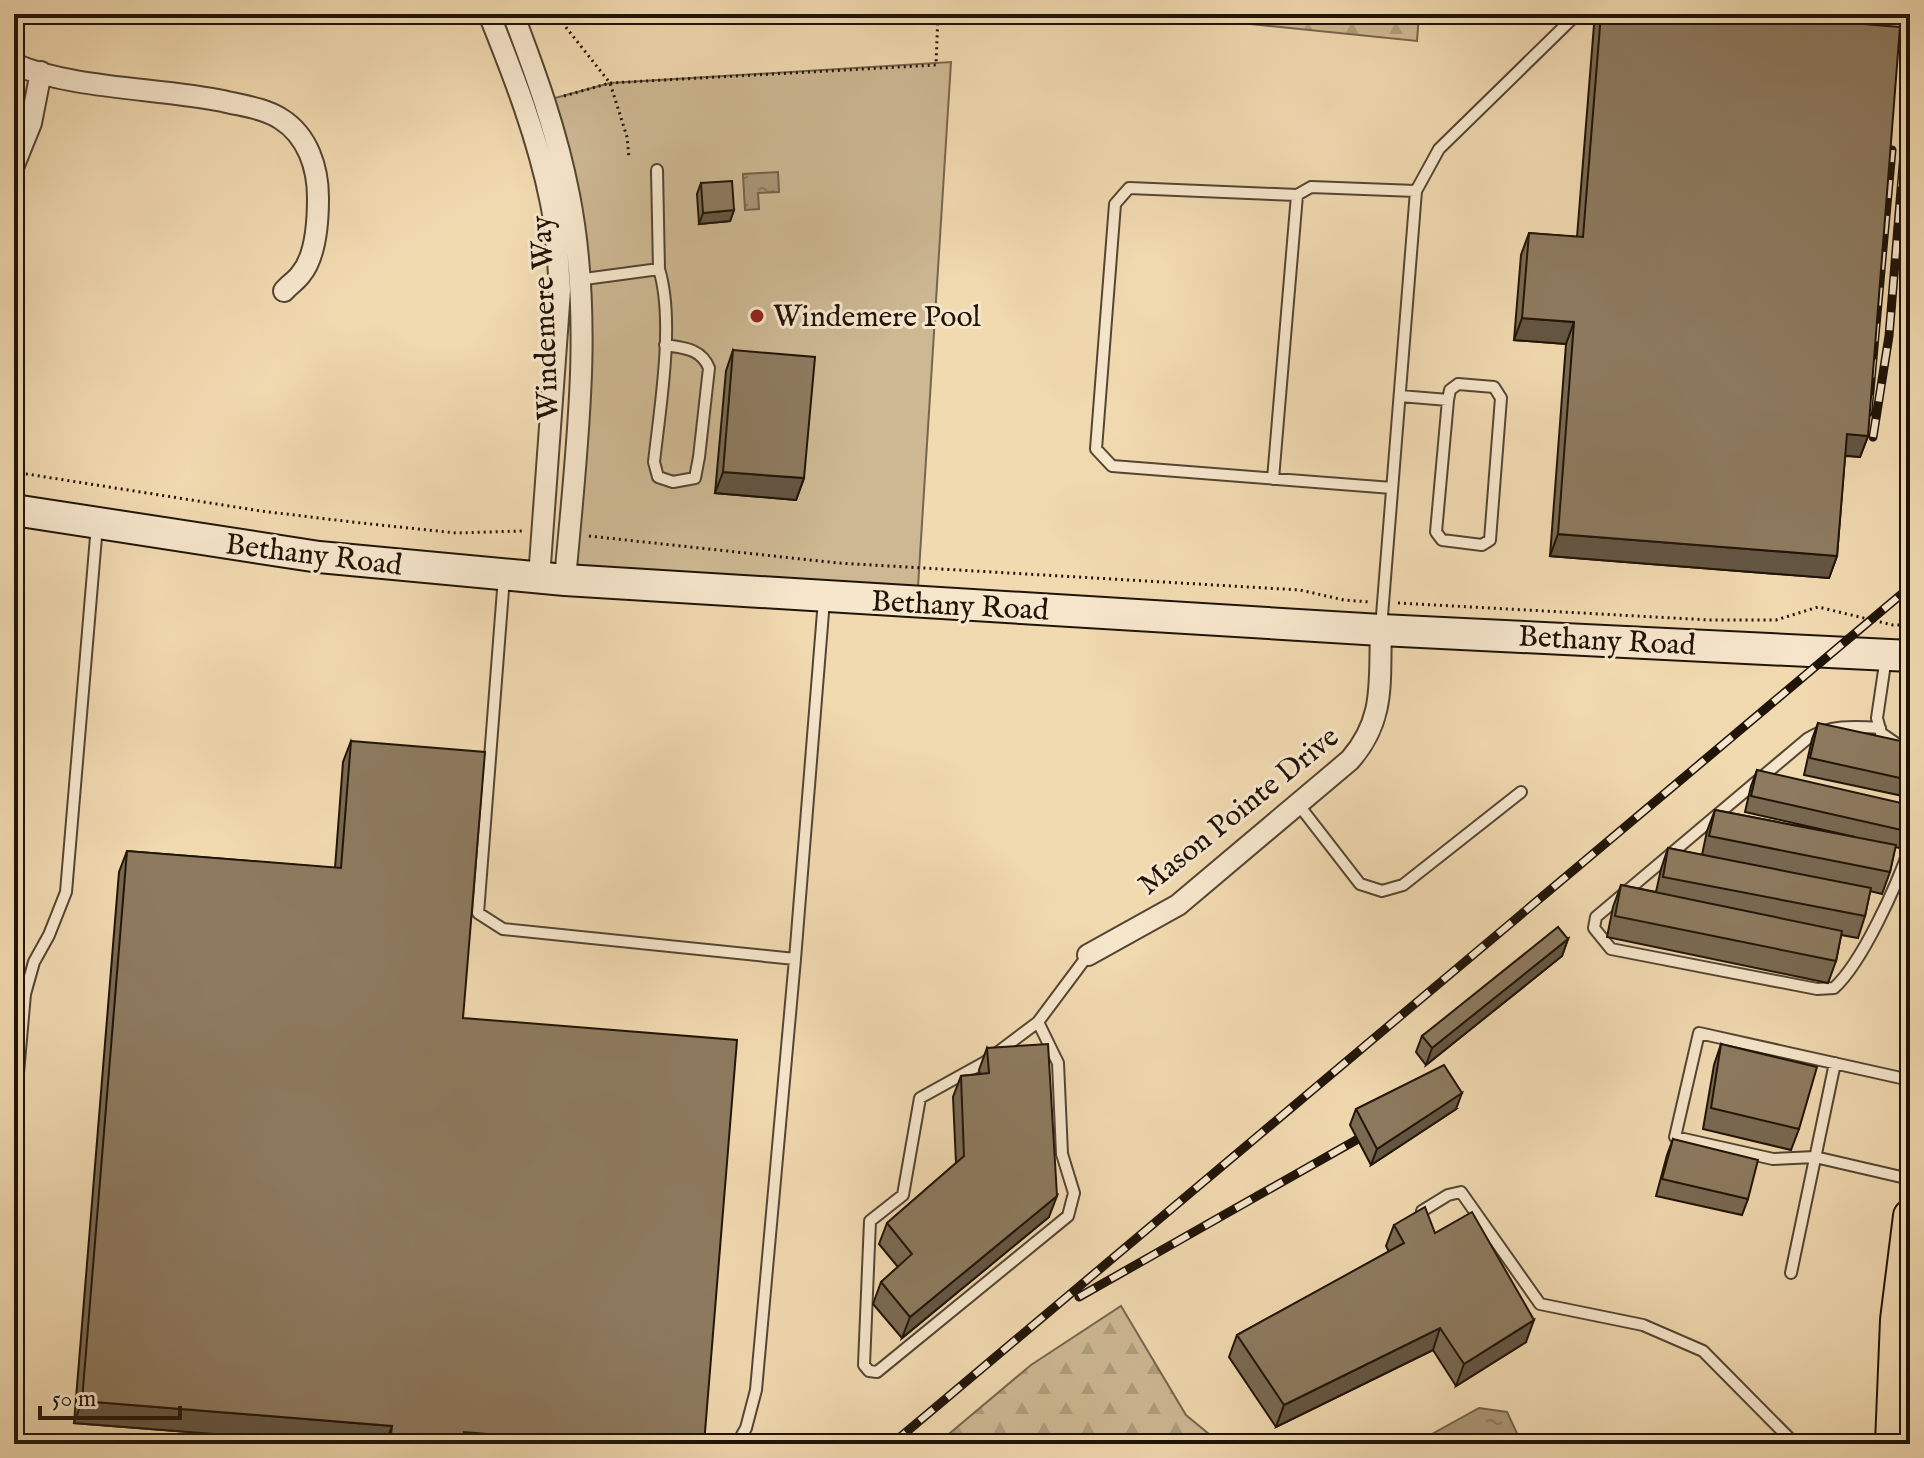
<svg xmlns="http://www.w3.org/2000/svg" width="1924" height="1458" viewBox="0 0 1924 1458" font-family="'IM FELL English',serif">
<defs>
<pattern id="forest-firs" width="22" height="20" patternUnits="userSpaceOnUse" patternTransform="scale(2)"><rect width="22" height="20" fill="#cdb893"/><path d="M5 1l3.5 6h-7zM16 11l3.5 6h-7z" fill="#b09d7d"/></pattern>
<pattern id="water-ripples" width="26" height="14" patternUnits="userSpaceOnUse" patternTransform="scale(2)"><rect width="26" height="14" fill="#aa9677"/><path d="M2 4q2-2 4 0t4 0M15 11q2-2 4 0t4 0" fill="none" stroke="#8a7960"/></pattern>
</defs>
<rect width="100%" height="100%" fill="#f1d9b0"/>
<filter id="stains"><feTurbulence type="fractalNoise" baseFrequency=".0025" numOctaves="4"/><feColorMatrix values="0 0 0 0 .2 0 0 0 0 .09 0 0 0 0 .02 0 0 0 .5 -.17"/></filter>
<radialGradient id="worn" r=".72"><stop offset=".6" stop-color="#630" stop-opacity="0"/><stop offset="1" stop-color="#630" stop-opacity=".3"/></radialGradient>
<path fill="url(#forest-firs)" stroke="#76664e" stroke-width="2" d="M1152 14H1419L1417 41Z
M1121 1306 1186 1415 1221 1444H937L1031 1365Z"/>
<path fill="#cdb893" stroke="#76664e" stroke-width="2" d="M951 62 917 603 565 580 581 351 544 101 610 83Z"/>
<path fill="url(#water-ripples)" stroke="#73624b" stroke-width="2" d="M778 172 779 192 758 193 759 209 745 210 743 174Z
M1479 1408 1507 1412 1522 1444H1414Z"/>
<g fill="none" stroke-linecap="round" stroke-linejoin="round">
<defs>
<path id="lane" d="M657 170 659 269
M577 280 659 269C675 321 660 407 654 462L658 477 673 482 695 478 699 457 709 368C701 348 683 348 665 345
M1400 396 1448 400 1436 532 1442 540 1482 545 1490 540 1501 398 1494 387 1458 384 1450 390 1448 400
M1273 479 1297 195
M1392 488 1112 466 1096 449 1115 204 1129 188 1297 195 1311 187 1416 191
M504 577 478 913 503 929 795 959
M1381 628 1416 191 1439 149 1577 14
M1886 657 1877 718 1881 733 1910 753
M1880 728C1853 726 1829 725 1807 739L1596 917 1594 928 1611 949 1817 989 1834 988C1862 963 1897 885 1910 847
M1298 804 1360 884 1382 891 1403 885 1521 792
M1038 1022 985 1062 920 1098 903 1195 870 1221 864 1365 869 1371 877 1372 1068 1216 1074 1193 1062 1154 1058 1063 1038 1022 1088 955
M1910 1080 1699 1033 1675 1137 1773 1159 1815 1157 1910 1179
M14 1118 25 994 34 962 49 935 66 892 97 525
M1422 1211 1448 1195 1461 1192 1540 1304 1643 1325 1703 1351 1795 1444
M1791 1273 1835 1063
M737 1444 746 1428 756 1390 795 959 824 600"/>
<path id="street" d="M489 14C514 76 538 138 551 203 557 232 558 261 560 290L539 578
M513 14C536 74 557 133 569 195 594 322 576 453 565 580
M14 64C72 89 159 88 223 101 243 106 264 108 281 119 308 136 318 168 318 198 318 220 316 256 301 274 297 280 289 285 284 291
M14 165 31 123 41 72
M1088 955 1178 905 1350 760C1386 719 1379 681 1381 630"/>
<path id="secondary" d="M14 510 319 557 565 580 1381 630 1910 656"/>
<path id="primary" d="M1892 1444 1897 1320 1910 1216"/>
</defs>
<use href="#lane" stroke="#544532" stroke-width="14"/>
<use href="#street" stroke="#544532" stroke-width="24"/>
<use href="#secondary" stroke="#201408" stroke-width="34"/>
<use href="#primary" stroke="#201408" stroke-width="36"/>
<path stroke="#201408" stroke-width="3" stroke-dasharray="2 4" stroke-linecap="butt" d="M540 14 561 21 610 83 627 137 629 158
M564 96 610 83 936 65 938 14
M14 472 261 511 352 522 456 533 522 531
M589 536 838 563 1300 590 1344 600 1370 602
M1398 603 1710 620H1776L1818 607 1893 625H1910"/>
<use href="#lane" stroke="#f6e6cc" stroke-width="10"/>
<use href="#street" stroke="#f6e6cc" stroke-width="20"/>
<use href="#secondary" stroke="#f6e6cc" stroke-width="30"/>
<use href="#primary" stroke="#f1d9b0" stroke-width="32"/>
<defs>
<path id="rail" d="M1868 413 1892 150
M1873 437 1889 336 1904 153
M1079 1297 1358 1139
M892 1444 1910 587"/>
</defs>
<use href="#rail" stroke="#201408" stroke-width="9"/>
<use href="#rail" stroke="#f6e6cc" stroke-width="6" stroke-dasharray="18" stroke-linecap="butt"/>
</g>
<path fill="#796952" stroke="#201408" stroke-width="2" d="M1597 14H1740L1868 436 1860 457 1845 456 1837 556 1829 578 1550 556 1566 344 1514 340 1521 255 1529 233 1577 237 1594 25Z
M701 183 734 210 730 221 699 224 697 194Z
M733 350 804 478 796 500 715 493 726 371Z
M1818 723 1909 780 1903 796 1804 775 1812 739Z
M351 741 463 1018 704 1444H341L74 1423 119 872 127 851 335 868 343 762Z
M1757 770 1906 831 1900 848 1895 847 1890 872 1882 894 1870 891 1865 916 1858 938 1841 935 1836 961 1828 983 1607 937 1613 907 1621 885 1656 892 1661 869 1668 848 1702 855 1707 831 1715 810 1855 837 1745 812 1751 786Z
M1568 939 1562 956 1426 1065 1416 1052 1422 1036Z
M1721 1044 1799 1129 1791 1150 1703 1129 1714 1065Z
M987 1048 1049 1217 902 1338 873 1304 881 1282 898 1267 879 1244 887 1223 956 1163 953 1097 961 1076 980 1074 979 1070Z
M1356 1109H1456L1371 1165 1350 1125Z
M1673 1139 1748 1199 1742 1215 1656 1196 1667 1155Z
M1394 1225 1435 1233 1526 1342 1456 1386 1433 1350 1276 1427 1229 1357 1237 1335 1389 1252 1386 1246Z"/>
<path fill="#635542" stroke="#201408" stroke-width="2" d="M734 210 730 221 699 224 703 213Z
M1522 318 1574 322 1566 344 1514 340Z
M1847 434 1868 436 1860 457 1839 455Z
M723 472 804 478 796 500 715 493Z
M1558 534 1837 556 1829 578 1550 556Z
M1568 939 1562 956 1426 1065 1432 1048Z
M1462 1093 1456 1109 1371 1165 1377 1149Z
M1057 1196 1049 1217 902 1338 910 1317Z
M1534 1320 1526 1342 1456 1386 1464 1364Z
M1440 1328 1433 1350 1276 1427 1284 1405Z
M82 1401 392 1426 385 1444H341L74 1423Z
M464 1432 499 1435 496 1444H459Z
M565 1437 650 1444H562Z"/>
<path fill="#8d7a5f" stroke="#201408" stroke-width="2" d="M1601 14H1740L1900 27 1868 436 1847 434 1837 556 1558 534 1574 322 1522 318 1529 233 1583 237Z
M732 181 734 210 703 213 701 183Z
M733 350 815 357 804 478 723 472Z
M1818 723 1910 743V774L1909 780 1810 758Z
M351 741 485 752 463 1018 737 1040 704 1444H650L565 1437 564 1444H499V1435L464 1432 463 1444H390L392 1426 82 1401 127 851 341 868Z
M1757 770 1910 805V814L1906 831 1751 796Z
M1715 810 1896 845 1890 872 1709 836Z
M1668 848 1871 888 1865 916 1663 877Z
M1621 885 1842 931 1836 961 1615 916Z
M1558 927 1568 939 1432 1048 1422 1036Z
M1048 1044 1057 1196 910 1317 881 1282 912 1254 887 1223 964 1156 961 1076 989 1073 987 1048Z
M1721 1044 1817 1067 1799 1129 1711 1108Z
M1444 1065 1462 1093 1377 1149 1356 1109Z
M1673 1139 1758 1160 1748 1199 1662 1179Z
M1425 1207 1435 1233 1472 1212 1534 1320 1464 1364 1440 1328 1284 1405 1237 1335 1404 1243 1394 1225Z"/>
<circle fill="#8f2418" stroke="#f6e6cc" stroke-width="3" cx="757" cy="316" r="8"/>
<g text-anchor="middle" stroke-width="6" stroke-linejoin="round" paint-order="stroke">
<g font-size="30" fill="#201408" stroke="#f6e6cc" text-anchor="start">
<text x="773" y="326">Windemere Pool</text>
</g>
<g font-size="30" fill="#201408" stroke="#f6e6cc">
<text transform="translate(544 318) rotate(-92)" y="10">Windemere Way</text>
<text transform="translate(314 554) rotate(7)" y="10">Bethany Road</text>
<text transform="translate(960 605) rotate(3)" y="10">Bethany Road</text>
<text transform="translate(1607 640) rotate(3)" y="10">Bethany Road</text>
<text transform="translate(1238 810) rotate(-39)" y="10">Mason Pointe Drive</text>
</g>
</g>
<rect width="1924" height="1458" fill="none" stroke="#f1d9b0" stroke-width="48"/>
<rect x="16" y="16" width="1892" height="1426" fill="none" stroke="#201408" stroke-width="4"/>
<rect x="24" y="24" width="1876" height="1410" fill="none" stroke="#201408" stroke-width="2"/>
<path d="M40 1406v12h140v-12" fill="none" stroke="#201408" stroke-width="4"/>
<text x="52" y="1406" font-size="24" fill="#201408" stroke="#f6e6cc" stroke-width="6" paint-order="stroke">50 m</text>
<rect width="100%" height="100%" filter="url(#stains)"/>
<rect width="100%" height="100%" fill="url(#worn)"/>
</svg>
